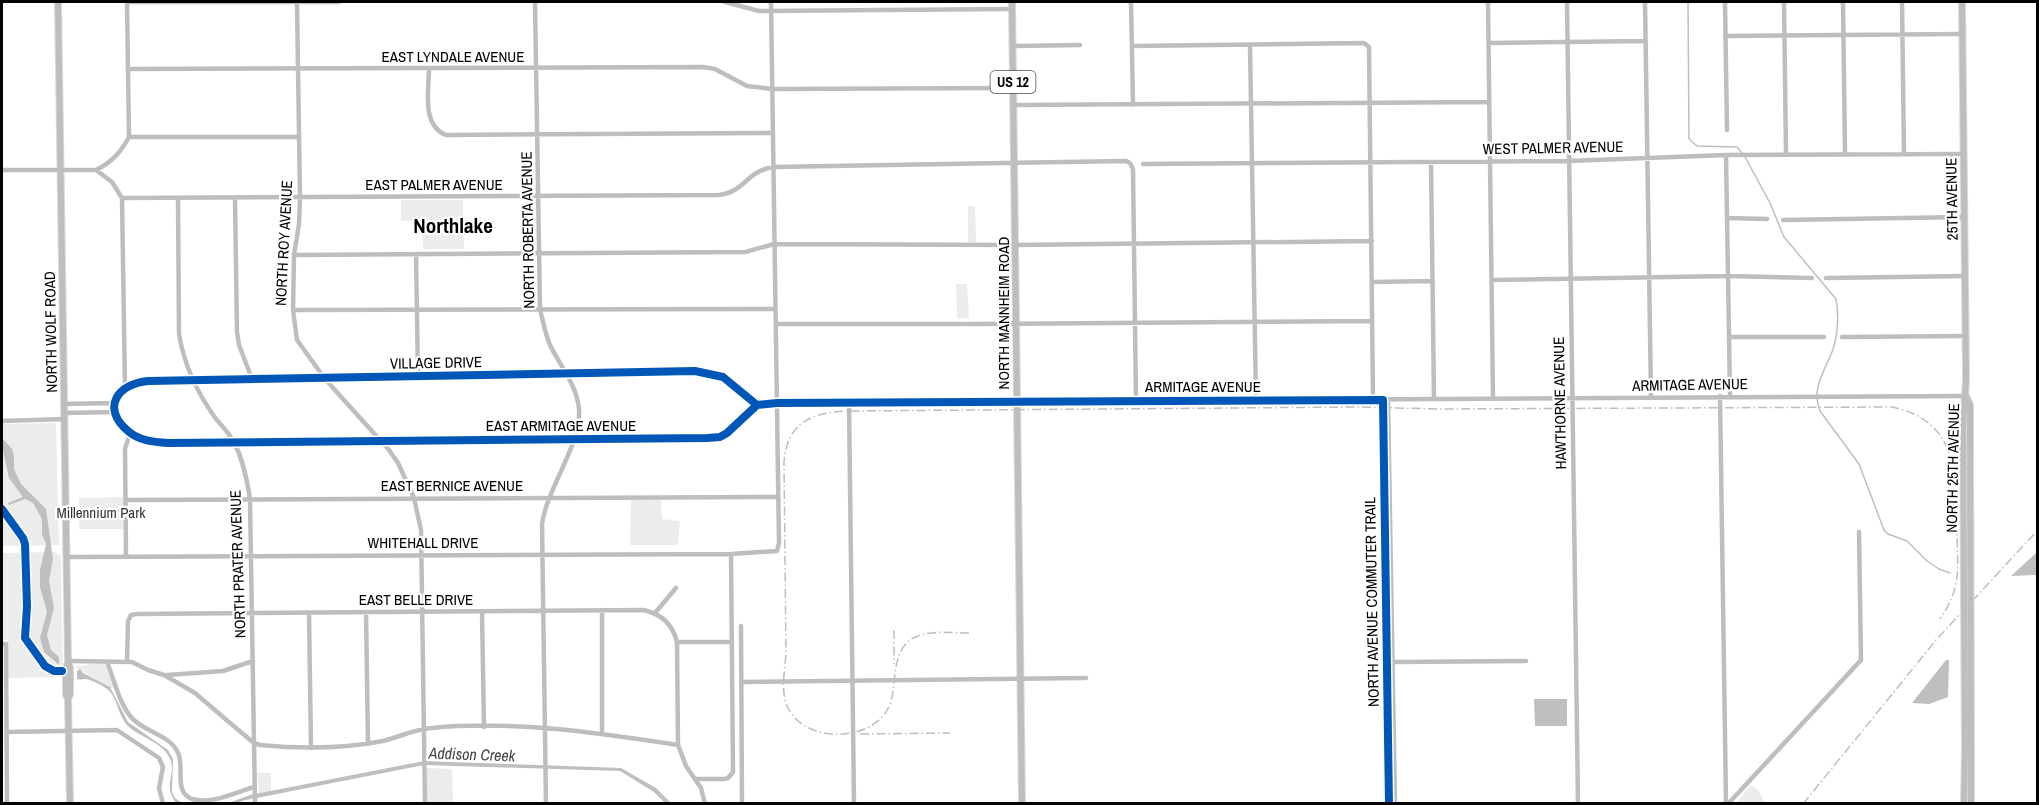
<svg xmlns="http://www.w3.org/2000/svg" width="2039" height="805" viewBox="0 0 2039 805" font-family="'Archivo Narrow',sans-serif">
<rect width="100%" height="100%" fill="#fff"/>
<path fill="#ececec" d="M401 200H463L464 249H423L422 220 401 221Z
M968 206H975L976 242H968Z
M956 284H967L969 318H957Z
M56 423 59 545 2 546V424Z
M123 497V529H79V498Z
M631 500H661L662 519 680 521 678 545H630Z
M54 552 61 556 63 677 8 678V640H2V553Z
M92 664H105L114 687 111 688 75 667Z
M427 768 452 769 453 803H427Z
M257 773H271V792L259 794Z
M1751 785 1759 791 1765 803H1736Z"/>
<path fill="#bfbfbf" d="M2 438 12 449 14 456V469L21 484 46 509 53 559 49 581 54 608 47 635 51 650 59 657V665L44 652 40 638 47 612 40 587V570L46 544 42 534V519L33 503 25 499 9 505 8 503 23 497 9 478 2 446Z
M2037 552V575L2011 576Z
M1946 660H1949L1948 697 1929 704 1912 703Z
M80 669 83 673 110 687 128 722 168 750 173 759 172 792 175 798 182 803H176C162 783 177 775 170 759 164 742 138 737 127 725 118 715 117 696 107 689 102 685 92 680 86 679 83 679 80 680 77 679V671Z
M1534 699H1567V726H1535Z
M424 761 621 768 656 788 671 803H665L654 792 620 771 424 765 226 804 250 795Z"/>
<g fill="none" stroke-linecap="round" stroke-linejoin="round">
<path stroke="#bfbfbf" stroke-width="1.5" d="M1688 2 1689 139 1697 146 1737 147 1742 153
M1745 157 1770 203 1784 237 1836 299C1839 315 1838 336 1832 352 1824 372 1811 390 1820 411L1859 464 1884 530 1888 534 1907 541 1927 561 1939 569 1950 573
M233 804 241 801"/>
<defs>
<path id="major" d="M58 2 68 661 70 669V695L68 698
M1012 2 1022 804
M1962 2 1966 374C1966 393 1963 412 1963 431
M1966 396 1970 405V433
M68 662 66 669V695L68 698 70 804
M1971 751V804
M1964 804 1965 749"/>
</defs>
<use href="#major" stroke="#dbdbdb" stroke-width="8"/>
<path stroke="#bebebe" stroke-width="4.5" d="M127 2H339
M297 2 300 198 299 224 294 255 293 310 297 340 325 379 389 450 398 463 414 498 421 530 425 804
M535 2 540 309C543 321 545 334 550 345 560 366 577 385 579 409 582 443 547 488 542 524L546 804
M725 2 759 11 1012 9
M1131 2 1133 105
M1488 2 1493 399
M1567 2 1578 804
M1645 2 1651 397
M1725 2 1727 130
M1784 2 1786 154
M1843 2 1845 154
M1902 2 1904 154
M1725 36 1962 34
M1489 43 1646 41
M1250 45 1256 400
M1013 46 1080 45
M1132 46 1364 43 1369 47 1373 400
M429 68C429 90 421 125 446 135L773 133
M128 69 703 67 715 69 747 86 772 89 1013 88
M1014 105 1489 102
M129 137H299
M1726 155 1730 396
M1431 162 1434 399
M1143 164 1568 161 1726 155 1964 154
M2 170H96C112 162 121 152 129 137L127 2
M96 170 112 182 122 198 125 388
M122 198 719 195C745 192 745 172 773 167L1126 161 1130 163 1133 169 1136 401
M178 198 179 334C184 365 198 394 216 419 222 426 229 433 233 441 243 458 247 480 250 499L255 804
M235 198 237 332 239 345 252 379
M1727 218 1767 219
M1783 220 1964 217
M416 254 418 377
M294 255 745 252 774 244 1016 245 1372 241
M1826 278 1965 276
M1493 280 1728 276 1812 278
M1372 282 1433 281
M293 310 775 309
M776 324H966
M968 324 1372 321
M1729 337H1824
M1842 337 1966 336
M1720 396 1726 804
M1388 400 1395 804
M849 402 854 804
M64 404 114 403
M757 405 723 377 695 371 148 381C117 384 101 408 128 431 139 441 155 442 169 443L707 438 720 437 727 433 757 405 777 403 1966 396
M64 413 114 412
M2 421 64 419
M126 500 778 497
M126 556 125 449 130 433
M67 557 731 554 777 551 779 543 771 2
M602 610V734
M482 612 484 727
M309 613 311 748
M366 613 368 744
M655 613 676 588
M741 626 742 804
M677 642 678 745 686 766 701 788 705 804
M2 644H6L7 804
M68 661 132 662 148 670 164 675 195 693 230 723 254 743 260 745C301 749 342 749 383 741 399 737 415 729 432 728 513 720 598 733 678 745
M107 662C114 679 119 703 131 717 143 732 171 735 178 753 185 767 173 792 192 799 211 805 236 792 254 787
M127 662 128 621 131 615 137 614 644 610C662 615 672 623 677 642H731
M1394 662 1526 661
M167 675 223 671 253 661
M741 682 1086 678
M7 732 117 730 159 758 163 767 159 788 163 804
M695 779H724L728 778 733 772 731 554
M1728 804 1861 660 1859 532"/>
<use href="#major" stroke="#bebebe" stroke-width="6"/>
<path stroke="#bebebe" stroke-width="1.5" stroke-dasharray="9 3 1.5 3" stroke-linecap="butt" d="M894 630V664
M969 633C951 633 925 629 910 640 886 660 902 694 883 716 861 742 804 741 788 708 780 692 785 670 786 653L784 463C786 422 813 412 849 411L1357 407 1439 409 1892 407C1959 421 1956 476 1957 530 1957 568 1963 585 1940 619
M860 734 950 733
M1803 804 1936 640 2038 530"/>
<defs>
<path id="major-bridge" d="M1963 431 1965 749
M1970 433 1971 751"/>
</defs>
<use href="#major-bridge" stroke="#dbdbdb" stroke-width="8" stroke-linecap="butt"/>
<use href="#major-bridge" stroke="#bebebe" stroke-width="6"/>
<defs>
<path id="cycleway" d="M757 405 723 377 695 371 148 381C117 384 101 408 128 431 139 441 155 442 169 443L707 438 720 437 727 433 757 405 777 403 1383 400 1389 804
M2 509 23 538 25 544 27 606 25 638 45 666 54 671H62"/>
</defs>
<use href="#cycleway" stroke="#fff" stroke-width="11"/>
<use href="#cycleway" stroke="#0057b8" stroke-width="8"/>
</g>
<g text-anchor="middle" stroke-width="4.5" stroke-linejoin="round" paint-order="stroke">
<rect fill="#fff" stroke="#4c4c4c" stroke-width="1.5" x="990.5" y="71" width="45" height="22" rx="4.5"/>
<g font-size="14" font-weight="bold" fill="#000">
<text x="1013" y="87">US 12</text>
</g>
<g font-size="15" fill="#000" stroke="#fff">
<text x="453" y="62">EAST LYNDALE AVENUE</text>
<text transform="translate(1553 148) rotate(-1)" y="5">WEST PALMER AVENUE</text>
<text x="434" y="190">EAST PALMER AVENUE</text>
<text transform="translate(1952 199) rotate(-91)" y="5">25TH AVENUE</text>
<text transform="translate(528 230) rotate(-91)" y="5">NORTH ROBERTA AVENUE</text>
<text transform="translate(284 243) rotate(-87)" y="5">NORTH ROY AVENUE</text>
<text transform="translate(1004 313) rotate(-90)" y="5">NORTH MANNHEIM ROAD</text>
<text transform="translate(51 332) rotate(-91)" y="5">NORTH WOLF ROAD</text>
<text transform="translate(436 363) rotate(-1)" y="5">VILLAGE DRIVE</text>
<text transform="translate(1690 385) rotate(-1)" y="5">ARMITAGE AVENUE</text>
<text x="1203" y="392">ARMITAGE AVENUE</text>
<text transform="translate(1560 403) rotate(-91)" y="5">HAWTHORNE AVENUE</text>
<text x="561" y="431">EAST ARMITAGE AVENUE</text>
<text transform="translate(1953 468) rotate(-89)" y="5">NORTH 25TH AVENUE</text>
<text x="452" y="491">EAST BERNICE AVENUE</text>
<text x="423" y="548">WHITEHALL DRIVE</text>
<text transform="translate(238 564) rotate(-92)" y="5">NORTH PRATER AVENUE</text>
<text x="416" y="605">EAST BELLE DRIVE</text>
<text transform="translate(1372 602) rotate(-91)" y="5">NORTH AVENUE COMMUTER TRAIL</text>
</g>
<g font-size="15" fill="#333" stroke="#fff">
<text x="101" y="518">Millennium Park</text>
</g>
<g font-size="16" font-style="italic" fill="#444" stroke="#fff">
<text transform="translate(472 754) rotate(2)" y="6">Addison Creek</text>
</g>
<g font-size="21" font-weight="bold" fill="#000" stroke="#fff">
<text x="453" y="233">Northlake</text>
</g>
</g>
<rect width="2039" height="805" fill="none" stroke="#000000" stroke-width="6"/>
</svg>
